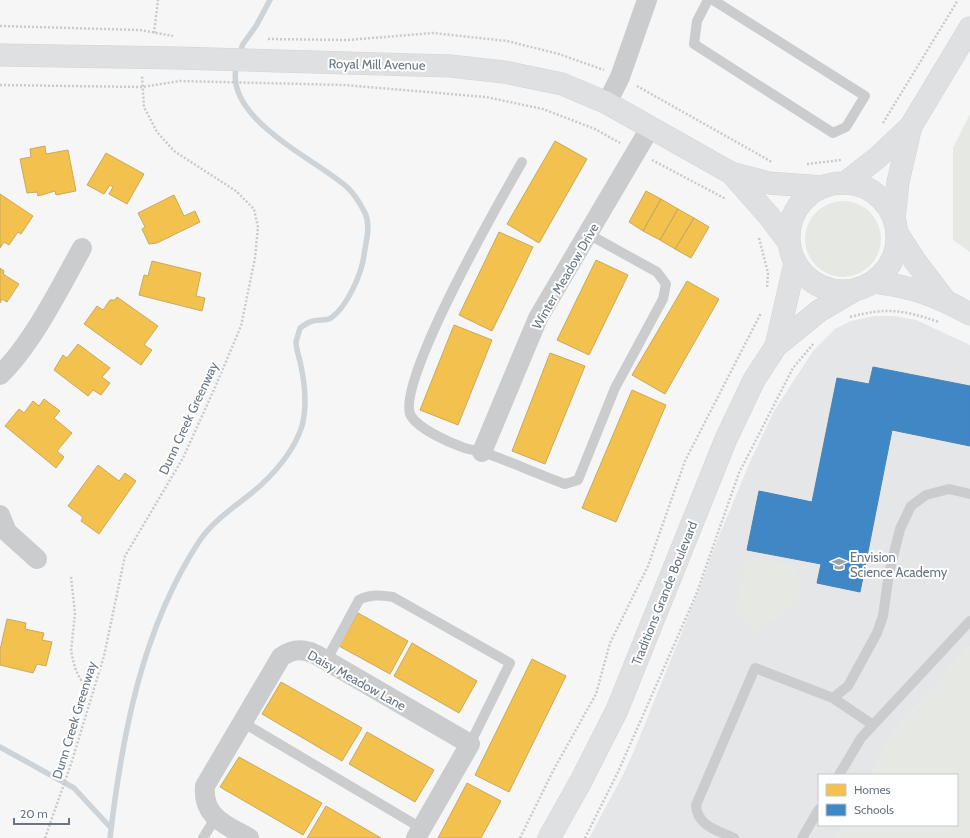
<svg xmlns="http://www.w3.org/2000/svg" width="970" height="838" viewBox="0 0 970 838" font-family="Cabin,sans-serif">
<rect width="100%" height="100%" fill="#f6f6f6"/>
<path fill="#e5e6e7" d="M874 316H895L916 320 970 345V647L899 726 871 775H819V825H843L835 838H589L623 775 634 751 700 587 717 541 749 464 774 411 813 351 835 329 851 321Z"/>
<path fill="#e5e8e3" d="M970 114V252L953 240V148Z
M805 239a38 38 0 1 1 76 0a38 38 0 1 1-76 0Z
M746 556 797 566 801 600 756 632 736 610Z
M970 647V838H835L843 825H957V775H871L899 726Z"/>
<path fill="#f2c14e" stroke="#c9aa5e" d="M555 141 587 159 539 243 507 224Z
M45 146 46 154 68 150 76 191 56 195 55 191 38 196 37 192 27 193 20 159 31 157 30 149Z
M106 153 144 174 127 204 109 194 113 187 110 185 104 194 87 185Z
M646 191 661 199 643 231 629 222Z
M0 194 33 216 21 234 18 232 9 245 4 242 0 248Z
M174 195 184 216 195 211 200 222 157 243 149 244 142 229 145 227 138 213Z
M661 199 678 209 660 240 643 231Z
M678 209 694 218 675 249 660 240Z
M694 218 709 227 691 258 675 249Z
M499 232 533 247 492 331 459 315Z
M596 260 628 275 589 355 557 340Z
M152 261 201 273 196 296 205 298 202 311 139 295 144 275 148 276Z
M0 268 4 271 3 274 19 284 7 302 2 299 0 303Z
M687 281 719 299 665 394 632 375Z
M117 297 158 326 144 345 152 350 141 365 84 324 97 306 103 310 110 300H115Z
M454 325 492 340 458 425 420 410Z
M78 344 110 368 102 377 110 383 101 395 93 390 88 396 54 370 63 355 67 358Z
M550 353 585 366 545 464 512 451Z
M632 390 666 405 616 522 582 508Z
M44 399 60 411 54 418 72 433 57 451 64 457 56 468 5 426 19 409 24 413 33 401 39 406Z
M98 465 119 481 125 473 136 481 99 534 81 521 83 517 68 506Z
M358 613 408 641 390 674 339 646Z
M7 619 26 623 25 629 44 633 42 640 52 642 46 666 37 664 33 673 0 665V650Z
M412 643 477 681 459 713 394 676Z
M532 659 566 676 509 792 475 775Z
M281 682 362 728 342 761 262 714Z
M367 732 434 770 415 802 349 764Z
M239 757 322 803 303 835 220 787Z
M467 783 501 801 481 838H438Z
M326 806 381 838H307Z"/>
<path fill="#3f88c5" stroke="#4b83b2" d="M873 367 970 386V446L892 430 860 592 817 583 821 564 747 550 759 491 812 502 837 378 869 384Z"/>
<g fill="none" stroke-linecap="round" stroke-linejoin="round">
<path stroke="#cdd3d7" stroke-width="5.5" d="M239 55 243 44 256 26 270 0
M0 747 74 788 111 828
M110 838C122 735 142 628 200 540 216 517 241 503 261 485 277 470 295 448 302 426 307 407 305 385 301 366 300 359 296 350 296 342 297 338 299 332 300 328 304 325 309 322 313 321 319 319 327 321 331 318 347 307 362 273 364 255 366 241 371 226 365 213 361 205 354 194 348 188 316 159 221 118 237 64"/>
<defs>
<path id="secondary" d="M0 55 179 58 450 66 504 72 562 84 607 103 731 173 769 183 823 187
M731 173 769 216 788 241
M789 237a54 54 0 1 1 108 0a54 54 0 1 1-108 0Z
M845 183 877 158 911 126 970 28
M894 219 898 182 911 126
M897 233 915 261 944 299
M874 282C913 287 936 295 970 314
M776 346 819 311 853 291
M549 838 581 781 617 710 726 439 754 380 776 346 795 263"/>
</defs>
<use href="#secondary" stroke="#d3d4d5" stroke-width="23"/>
<path stroke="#c9cacb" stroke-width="2.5" stroke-dasharray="2 2" stroke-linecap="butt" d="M0 26 140 30 173 36
M154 33 158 0
M268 39 348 40 433 33 507 41 559 54 604 70
M0 85 142 87 180 81 344 85 486 97 543 109 595 129 620 143
M637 86 772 162
M883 123 958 0
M652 160 726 199
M807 164 841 160
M759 238 768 273 767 288
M850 317C888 307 903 310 939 322
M71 577 75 613 71 651 75 668 80 679 94 689
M45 838 71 764 104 656 125 556 183 458 216 385 241 326 255 258 258 227 254 209 236 191 174 151 157 132 144 107 142 76
M520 838 553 771 596 694 610 643 648 566 685 461 761 313
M585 838 618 772 696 595 739 473 793 368 814 343"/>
<path stroke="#cbcccd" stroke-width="10" d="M708 0 697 21 694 44 833 133 846 127 865 96 713 0
M522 162C502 197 393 387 411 416 419 429 448 442 462 447 469 450 476 450 483 452 511 462 538 474 565 484L578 480 615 388 663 299 666 284 657 272 588 234
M326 661 359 600C370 594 381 595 393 597L510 663 470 744
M833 698 848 686 877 633 883 616 889 573 900 529 911 506 926 495 949 489 970 494
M242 722 421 828
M839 775 861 738 970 621
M203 838 216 817
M734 838C717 830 697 826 696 805L755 668 833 698 873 725
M802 838 819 809"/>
<path stroke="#cbcccd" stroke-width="20" d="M607 103 620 77 647 0
M0 375C32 344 60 288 82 248
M482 452 538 318 650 128
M0 515 7 532 37 559
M249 838C226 825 202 817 205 786L281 657C292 649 302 648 315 654L470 744 416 838"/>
<use href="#secondary" stroke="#dfe0e1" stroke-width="22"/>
</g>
<defs>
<symbol id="school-bare" viewBox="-9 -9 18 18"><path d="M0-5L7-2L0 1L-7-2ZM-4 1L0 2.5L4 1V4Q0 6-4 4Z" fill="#9aa3ac" stroke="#fff" stroke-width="2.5" paint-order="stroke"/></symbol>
</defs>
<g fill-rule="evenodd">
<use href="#school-bare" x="829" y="554" width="20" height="20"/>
</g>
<g text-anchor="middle" stroke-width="4" stroke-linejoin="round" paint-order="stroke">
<g font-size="13" fill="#687684" stroke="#fff">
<text transform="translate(377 64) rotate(1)" y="5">Royal Mill Avenue</text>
<text transform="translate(565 276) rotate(-60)" y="5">Winter Meadow Drive</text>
<text transform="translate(188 418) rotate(-65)" y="5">Dunn Creek Greenway</text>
<text transform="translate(664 593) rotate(-68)" y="5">Traditions Grande Boulevard</text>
<text transform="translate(357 680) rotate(29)" y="5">Daisy Meadow Lane</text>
<text transform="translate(74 720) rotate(-73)" y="5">Dunn Creek Greenway</text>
</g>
<g font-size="13" fill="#687684" stroke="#fff" text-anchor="start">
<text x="850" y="562">Envision<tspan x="850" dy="15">Science Academy</tspan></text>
</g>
</g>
<rect x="818" y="774" width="140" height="52" fill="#ffffff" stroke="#c3c8ce"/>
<rect x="826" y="784" width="20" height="12" fill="#f2c14e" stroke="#c3c8ce"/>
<text x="854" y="794" font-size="12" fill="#687684">Homes</text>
<rect x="826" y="804" width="20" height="12" fill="#3f88c5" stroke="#c3c8ce"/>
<text x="854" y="814" font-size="12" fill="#687684">Schools</text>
<path d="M14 818v6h55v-6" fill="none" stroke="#687684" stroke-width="2"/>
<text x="20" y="818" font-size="12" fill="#687684" stroke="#ffffff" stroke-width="3" paint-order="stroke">20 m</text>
</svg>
